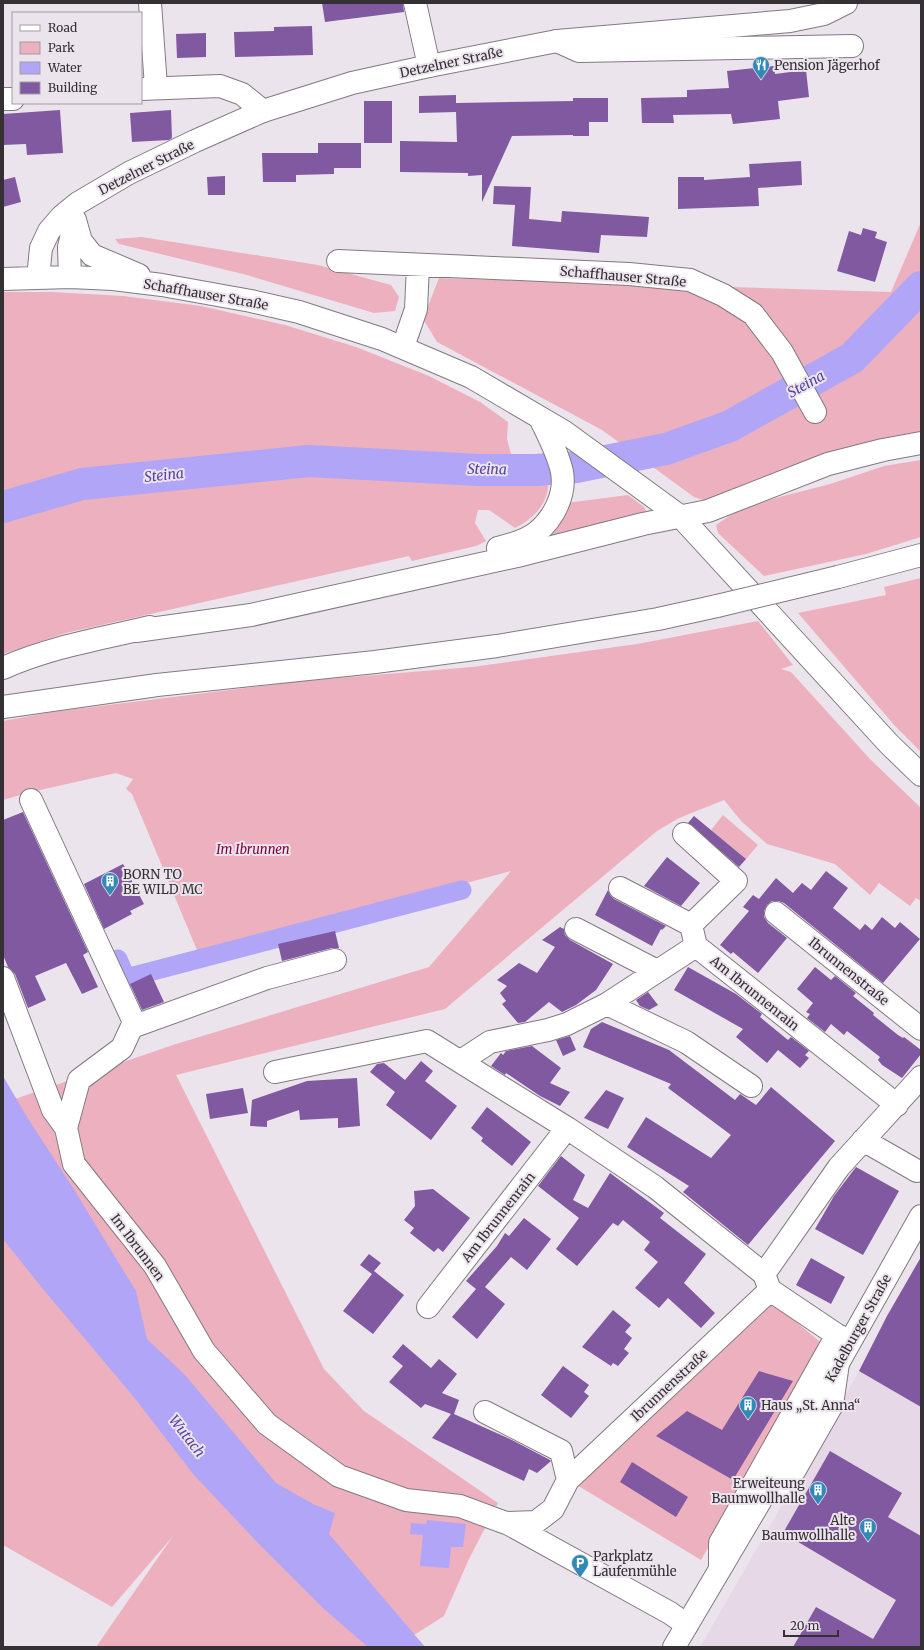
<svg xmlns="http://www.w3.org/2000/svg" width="924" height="1650" viewBox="0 0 924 1650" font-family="Merriweather,serif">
<rect width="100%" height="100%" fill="#ece4ec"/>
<path fill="#e6d8e6" d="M921 1257V1647H700L859 1371 887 1315Z"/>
<path fill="#edb0bf" d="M921 222V434L703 500 694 497 602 430 437 342 423 319 439 278 891 292Z
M142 237 318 265 391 285 399 297 395 311 374 313 243 274 119 244 115 239Z
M3 292H52L123 296 201 306 285 325 356 347 429 376 480 402 508 422 507 439 512 458 542 456C544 463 548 470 548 477 551 501 535 518 515 528L489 510H478L475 523 486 541 476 546 412 561 409 556 66 633 3 654Z
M921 460V537L866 554 764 576 718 533 716 525 735 512 768 500 830 484 884 466Z
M628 495 644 507 646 511 644 514 543 537 566 503Z
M921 578V752L895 726 798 613 886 595 884 587Z
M758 621 793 665 781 669 791 672 870 759 921 808V901L916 898 910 906 879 883 870 895 835 864 767 844 742 822 724 800 679 818 657 831 445 1009 176 1075 324 1369 364 1411 498 1503 469 1559 444 1616 395 1647H96L173 1536 112 1607 3 1545V1103L176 1044 429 967 511 871 199 955 132 794 126 789 133 779 116 773 27 793 3 800V721L52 712 302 681 472 667 637 644Z
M723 815 758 845 746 859 711 830Z
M770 1300 825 1346 701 1560 572 1482Z"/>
<path fill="#b0a5f7" d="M3 1076 27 1117 73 1188 136 1291 147 1339 185 1375 276 1483 313 1504 335 1513 329 1534 425 1647H368L324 1609 259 1544 194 1475 133 1396 43 1289 3 1239Z
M427 1520 466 1524 463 1547H451L449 1568 420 1566 423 1535 410 1534 411 1523 426 1524Z"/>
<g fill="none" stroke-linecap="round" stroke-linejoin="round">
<path stroke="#b0a5f7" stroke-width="19" d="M118 959 126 978 462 890"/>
<path stroke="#b0a5f7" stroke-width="32" d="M3 507 82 484 309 461 479 470H535L576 467 666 449 730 426 852 358 921 287"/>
</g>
<path fill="#8059a1" d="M322 3H403L404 12 325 22Z
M312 26 313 55 235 57 234 32 274 31V27Z
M206 33V57L177 58 176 34Z
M774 66 775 74 806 70 809 97 778 101 780 119 733 124 731 114 673 115 674 123H642L641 98 687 97V90L729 88 727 71Z
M456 95V103L573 101V98H608V122H589V136H573V135L512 136 482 202V175L468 176V173L400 172V141L457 142 456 112 419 113V96Z
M364 101H392V143H364Z
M60 110 63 153 27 155 26 144 3 145V114Z
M171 110 172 138 169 140 132 142 130 113Z
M318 143H361V168H334V174L296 175V182H263L262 153H318Z
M801 161 802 185 758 188 759 206 678 209V177H704V180L750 177 749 164Z
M225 176V195H208L207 177Z
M15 177 21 202 3 207V180Z
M494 186 531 187 529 219 561 222 562 211 649 217 647 237 601 235 599 253 512 246 515 205 493 204Z
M863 228 877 232 875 238 887 242 875 282 837 271 849 231 861 235Z
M23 812 88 952 83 955 98 987 82 994 66 963 35 976 46 1000 28 1008 15 974 8 967 3 955V820Z
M694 816 746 859 739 867 688 823Z
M667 857 700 883 681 906 644 886Z
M123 864 144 904 130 911 132 914 104 929 84 884Z
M826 871 848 888 833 908 860 930 865 924 872 930 882 917 895 928 900 922 920 939 883 983 784 903 778 901H772L767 905 764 911V917L768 923 787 938 758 973 733 952 731 954 720 945 749 911 743 907 753 895 759 899 776 878 793 893 802 883 811 890Z
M608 890 610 895 614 899 666 926 662 930 661 929 652 946 595 915Z
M560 927 564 929 565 935 570 940 613 964 596 990 576 1005 562 1012 549 1002 525 1022 518 1023 502 1004 506 1001 500 993 507 986 497 980 519 963 537 973 555 947 542 940Z
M335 931 339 948H332L282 961 278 944Z
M688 967 736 994 762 1014 760 1017 788 1040 791 1037 809 1051 805 1055 809 1058 800 1068 778 1050 767 1063 736 1037 743 1029 674 990Z
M815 967 831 980 835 976 856 993 853 996 874 1013 873 1015 898 1035 903 1038 904 1037 921 1050V1054L902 1078 882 1065 878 1060 880 1057 847 1031 844 1035 831 1024 825 1032 807 1018 810 1014 806 1012 813 1003 797 989Z
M151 974 164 1002 142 1010 130 984Z
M648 992 658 1005 649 1010 640 1006 636 1000Z
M602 1022 669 1050 735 1100 740 1094 756 1105 771 1087 835 1141 748 1245 683 1192 689 1186 627 1147 646 1117 711 1158 731 1135 668 1088 671 1084 583 1047 591 1029Z
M570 1036 576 1050 563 1056 556 1040Z
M532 1046 561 1068 550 1083 570 1092 560 1106 540 1096 506 1073 505 1075 491 1066 501 1053 503 1055 506 1051Z
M421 1061 433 1071 425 1081 457 1106 431 1140 386 1105 395 1092 370 1072 377 1064 384 1063 405 1080Z
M357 1078 360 1126 338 1128V1118L300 1120 299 1110 267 1121V1127L250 1126 252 1100 307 1081Z
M243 1088 248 1113 210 1119 206 1094Z
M606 1090 624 1098 608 1129 584 1118Z
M487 1107 531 1142 512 1166 481 1141 483 1138 471 1128Z
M561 1156 585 1175 573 1200 588 1208 610 1173 664 1213 660 1218 706 1254 684 1283 715 1313 701 1328 668 1298 659 1308 635 1288 658 1262 644 1250 650 1242 623 1220 618 1226 613 1223 577 1266 556 1249 579 1218 538 1186Z
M856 1167 899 1191 863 1255 815 1229 834 1196Z
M433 1189 470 1218 443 1252 438 1248 434 1252 410 1233 414 1228 404 1220 415 1206 414 1191Z
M524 1218 551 1239 527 1270 511 1257 485 1287 505 1304 477 1339 452 1317 476 1289 466 1281 497 1246 505 1233 509 1236Z
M369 1254 381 1263 374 1271 404 1295 373 1334 343 1311 372 1274 360 1265Z
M921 1257V1407L859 1371 887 1316Z
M811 1258 845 1277 831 1304 796 1285Z
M613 1310 631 1325 625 1332 632 1338 624 1349 629 1353 618 1366 613 1363 611 1366 582 1347Z
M403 1344 431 1368 439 1359 457 1374 442 1393 459 1400 454 1414 512 1440 550 1460 551 1461 537 1473 529 1469 524 1481 432 1438 451 1414 425 1404 421 1408 389 1382 403 1366 392 1357Z
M563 1366 589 1385 584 1392 589 1396 571 1418 541 1395Z
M759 1371 793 1381 733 1480 656 1436 687 1411 722 1430Z
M830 1451 902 1493 888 1517 921 1536V1647H793L816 1607 873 1639 896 1600 783 1533Z
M632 1462 688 1497 676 1517 620 1482Z"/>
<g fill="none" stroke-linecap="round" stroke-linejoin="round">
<defs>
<path id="minor" d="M150 3 156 87
M415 3 429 66
M557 41 579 51 852 46
M141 89 220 86 242 94 263 111
M3 99H13
M338 261 629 274 690 280 723 295 753 314 782 352 815 412
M403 347 416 309 418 265
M31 800 134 1022 122 1048 79 1080 66 1128 74 1164 155 1266 204 1351 267 1424 339 1476 406 1500 460 1506 506 1523 536 1522 553 1509 568 1480 770 1290
M684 834 736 881 691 925 696 946
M620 888 691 925
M776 913 921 1029
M576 929 657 971
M3 978 53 1110 66 1128
M607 1004 686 1042 751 1086
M132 1027 267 978 335 960
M461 1061 490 1042 548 1030 567 1024 607 1004 696 946 897 1105
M275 1072 427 1041 567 1128 655 1187 764 1274 770 1290 837 1335 850 1341
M863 1140 917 1171
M764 1274 839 1167 921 1077
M428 1307 567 1128
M485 1412 561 1451 568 1480
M765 1493 785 1487 832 1405 838 1363
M507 1523 670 1613 687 1625
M720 1568V1543L837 1335"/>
<path id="major" d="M75 220 81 241 92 255 139 275
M70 277 69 247 75 221
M38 278 41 248 49 231 62 216 78 203 129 173 195 141 263 111 352 83 429 66 557 41 790 21 824 14 846 3
M3 279 70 277 113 279 162 285 251 301 299 312 382 339 471 377 563 431 681 517 889 744 921 775
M674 1647 765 1493 921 1216"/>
<path id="highway" d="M498 548C510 545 527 540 537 532 554 518 566 494 562 472 558 453 548 435 540 418
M838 577 921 555
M136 631 251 615 517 556 643 524 708 511 828 464 883 450 921 443
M3 668C50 647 100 639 150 627
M3 707 157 685 375 662 497 646 658 619 717 606"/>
</defs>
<use href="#minor" stroke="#817a81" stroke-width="24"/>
<use href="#major" stroke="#817a81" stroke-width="24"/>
<use href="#highway" stroke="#817a81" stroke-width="24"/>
<use href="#minor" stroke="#fff" stroke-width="22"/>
<use href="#major" stroke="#fff" stroke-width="22"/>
<use href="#highway" stroke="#fff" stroke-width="22"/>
<defs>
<path id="highway-bridge" d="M717 606 838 577"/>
</defs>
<use href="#highway-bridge" stroke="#817a81" stroke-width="24" stroke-linecap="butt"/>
<use href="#highway-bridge" stroke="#fff" stroke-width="22"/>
</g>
<defs>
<symbol id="restaurant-pin" viewBox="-11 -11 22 30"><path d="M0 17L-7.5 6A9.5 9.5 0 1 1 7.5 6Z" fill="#3089b7" stroke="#ece4ec"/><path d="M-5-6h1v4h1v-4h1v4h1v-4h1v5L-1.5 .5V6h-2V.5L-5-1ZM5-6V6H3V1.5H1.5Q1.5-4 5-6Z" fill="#fff"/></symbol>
<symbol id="building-pin" viewBox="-11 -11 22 30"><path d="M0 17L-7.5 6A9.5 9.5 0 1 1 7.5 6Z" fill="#3089b7" stroke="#ece4ec"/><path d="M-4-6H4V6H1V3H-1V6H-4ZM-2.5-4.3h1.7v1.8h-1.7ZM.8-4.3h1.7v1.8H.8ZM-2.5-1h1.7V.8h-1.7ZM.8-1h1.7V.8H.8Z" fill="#fff"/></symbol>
<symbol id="parking-pin" viewBox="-11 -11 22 30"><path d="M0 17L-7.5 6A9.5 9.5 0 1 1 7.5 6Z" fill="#3089b7" stroke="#ece4ec"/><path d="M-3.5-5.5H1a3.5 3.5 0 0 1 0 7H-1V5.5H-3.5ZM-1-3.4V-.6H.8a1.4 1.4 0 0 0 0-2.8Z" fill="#fff"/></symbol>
</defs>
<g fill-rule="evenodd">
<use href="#restaurant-pin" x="751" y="55" width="20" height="27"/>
<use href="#building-pin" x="100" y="871" width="20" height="27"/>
<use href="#building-pin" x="738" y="1395" width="20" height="27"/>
<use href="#building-pin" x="808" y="1480" width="20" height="27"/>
<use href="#building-pin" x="858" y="1517" width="20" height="27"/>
<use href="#parking-pin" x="570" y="1553" width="20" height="27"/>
</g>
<g text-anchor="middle" stroke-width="4" stroke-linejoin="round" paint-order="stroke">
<g font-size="13" fill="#343034" stroke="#ece4ec">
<text transform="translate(451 62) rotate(-12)" y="5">Detzelner Straße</text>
<text transform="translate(146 167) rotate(-27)" y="5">Detzelner Straße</text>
<text transform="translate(623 276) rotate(5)" y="5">Schaffhauser Straße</text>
<text transform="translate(206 294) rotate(10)" y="5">Schaffhauser Straße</text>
<text transform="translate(849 971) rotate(39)" y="5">Ibrunnenstraße</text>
<text transform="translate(755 993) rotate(39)" y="5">Am Ibrunnenrain</text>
<text transform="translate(498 1217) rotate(-52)" y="5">Am Ibrunnenrain</text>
<text transform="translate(138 1247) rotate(53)" y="5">Im Ibrunnen</text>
<text transform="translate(858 1328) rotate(-61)" y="5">Kadelburger Straße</text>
<text transform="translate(669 1385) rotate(-43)" y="5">Ibrunnenstraße</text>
</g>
<g font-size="13" fill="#343034" stroke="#ece4ec" text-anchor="start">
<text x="774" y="70">Pension Jägerhof</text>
<text x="123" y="879">BORN TO<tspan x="123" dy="15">BE WILD MC</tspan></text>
<text x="761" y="1410">Haus „St. Anna“</text>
<text x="805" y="1488" text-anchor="end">Erweiteung<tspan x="805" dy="15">Baumwollhalle</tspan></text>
<text x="855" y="1525" text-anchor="end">Alte<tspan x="855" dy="15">Baumwollhalle</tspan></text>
<text x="593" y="1561">Parkplatz<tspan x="593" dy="15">Laufenmühle</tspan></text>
</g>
<g font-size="13" font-style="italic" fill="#79053a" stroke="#ece4ec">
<text x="253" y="854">Im Ibrunnen</text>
</g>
<g font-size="14" font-style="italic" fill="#5842a1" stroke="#ece4ec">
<text transform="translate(806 384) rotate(-29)" y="5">Steina</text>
<text transform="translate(487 469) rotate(1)" y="5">Steina</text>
<text transform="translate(164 475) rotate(-6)" y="5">Steina</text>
<text transform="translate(187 1436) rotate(52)" y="5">Wutach</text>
</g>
</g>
<rect width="924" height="1650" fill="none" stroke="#343034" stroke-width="8"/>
<rect x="12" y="12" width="130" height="92" fill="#ece4ec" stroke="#a29ca2"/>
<rect x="20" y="25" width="20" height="6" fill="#ffffff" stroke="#a29ca2"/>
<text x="48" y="32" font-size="12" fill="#343034">Road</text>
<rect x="20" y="42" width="20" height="12" fill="#edb0bf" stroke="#a29ca2"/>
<text x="48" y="52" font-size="12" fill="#343034">Park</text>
<rect x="20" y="62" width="20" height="12" fill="#b0a5f7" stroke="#a29ca2"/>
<text x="48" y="72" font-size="12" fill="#343034">Water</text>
<rect x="20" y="82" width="20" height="12" fill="#8059a1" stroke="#a29ca2"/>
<text x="48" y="92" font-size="12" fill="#343034">Building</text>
<path d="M784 1630v6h54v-6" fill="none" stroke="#343034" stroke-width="2"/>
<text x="790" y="1630" font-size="12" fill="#343034" stroke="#ece4ec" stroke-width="3" paint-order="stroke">20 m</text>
</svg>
